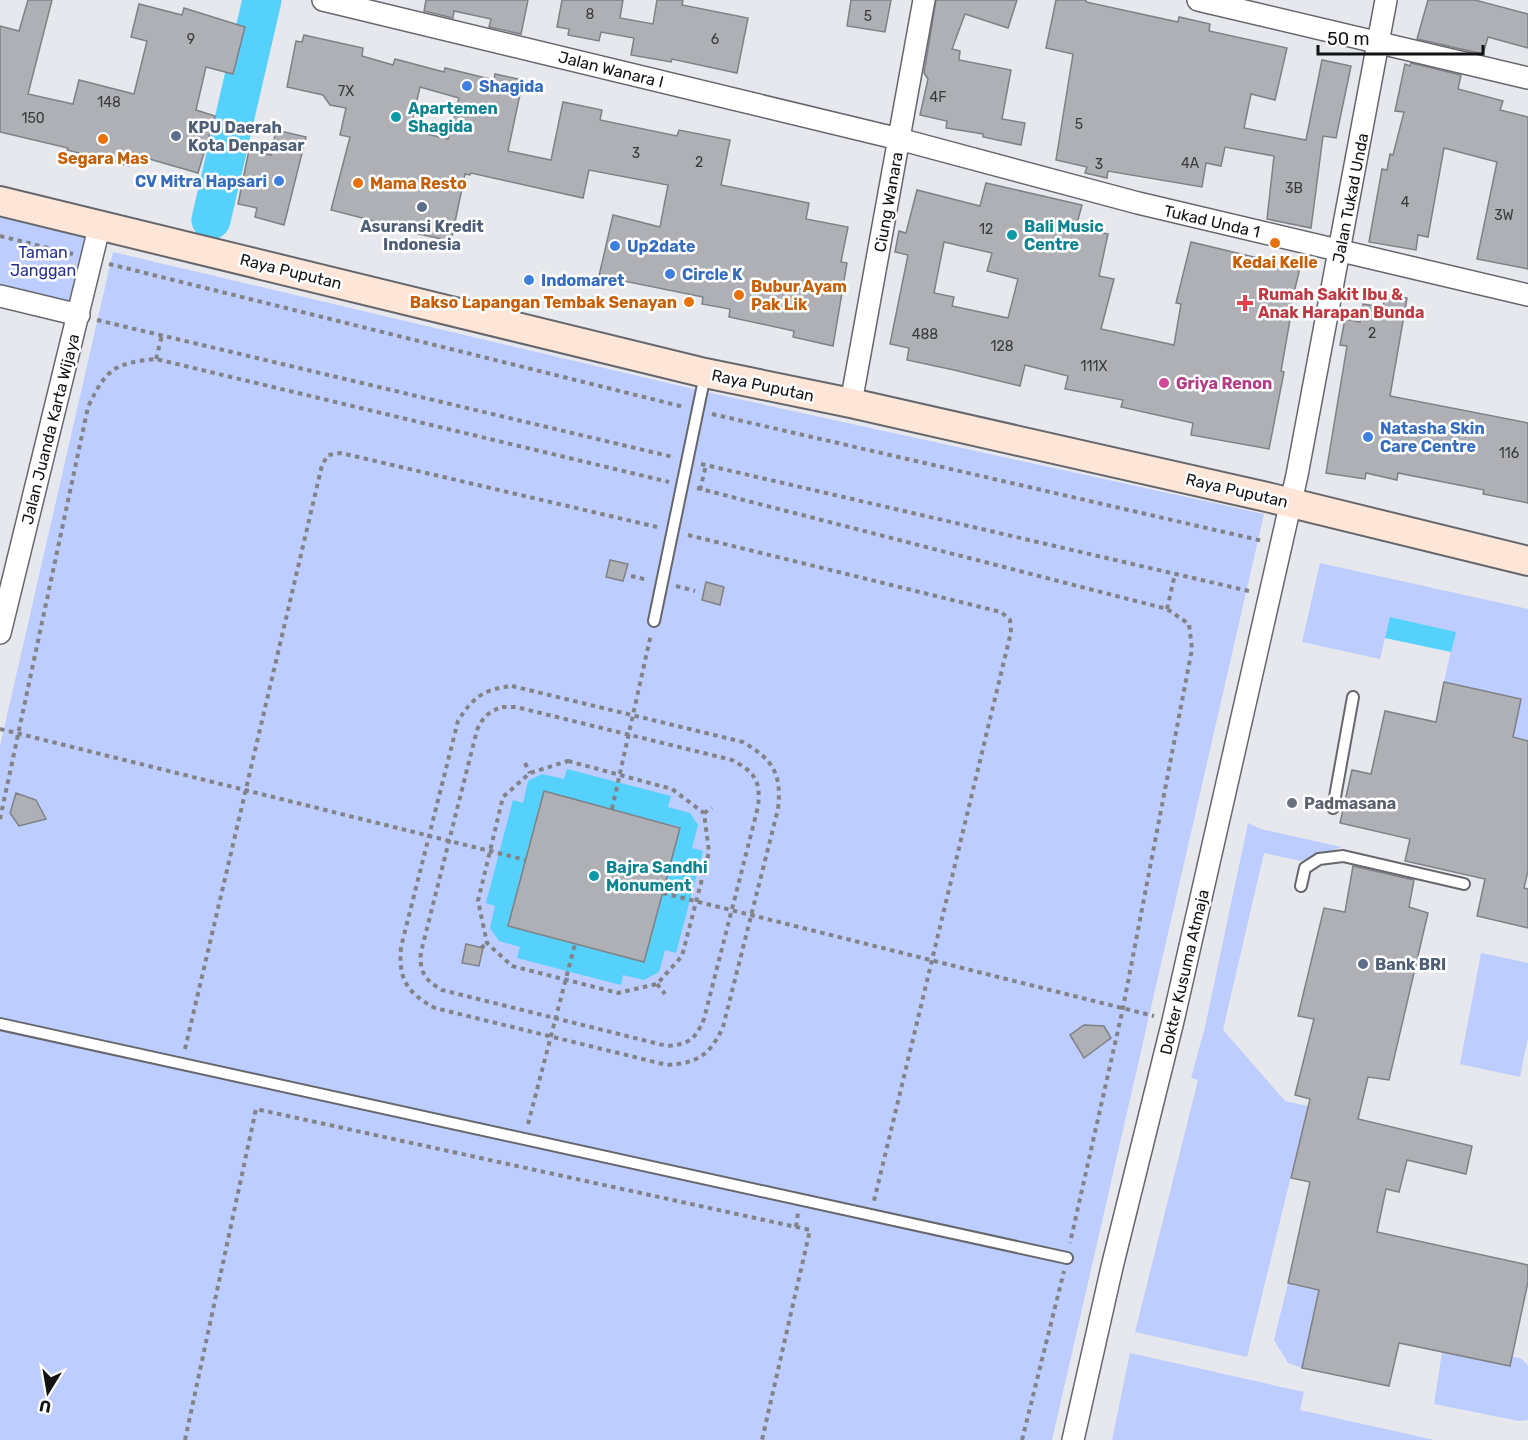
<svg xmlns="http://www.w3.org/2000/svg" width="1528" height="1440" viewBox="0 0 1528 1440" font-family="Rubik,sans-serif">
<rect width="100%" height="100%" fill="#e6e8ed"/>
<path fill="#becdff" d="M0 207 97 231 78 314 0 295Z
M113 252 702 391 1264 514 1052 1440H0V746Z
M1320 563 1528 609V741L1513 737 1521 699 1444 682 1455 632 1390 617 1380 659 1302 642Z
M1248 823 1261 829 1342 847 1301 861 1264 853 1223 1030 1285 1101 1308 1106 1247 1357 1135 1332 1198 1080 1191 1078 1205 1027Z
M1481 953 1528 963V1037L1520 1077 1460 1064Z
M1288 1283 1319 1290 1302 1368 1288 1363 1274 1340Z
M1442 1352 1510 1366 1512 1356 1522 1359 1528 1366V1420L1519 1421 1434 1404Z
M1130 1353 1304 1392 1300 1410 1435 1440H1112Z"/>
<path fill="#55d1fc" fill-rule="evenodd" d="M1390 617 1456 632 1451 652 1385 638Z
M567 769 671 796 668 807 690 813 698 825 692 848 703 851 676 953 665 950 659 972 644 980 623 975 621 985 517 958 520 947 499 941 490 928 495 906 486 903 513 800 523 803 528 781 542 774 564 779ZM544 792 680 827 644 962 508 926Z"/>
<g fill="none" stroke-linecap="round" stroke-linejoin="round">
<path stroke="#55d1fc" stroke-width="39" d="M211 220 262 0"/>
</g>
<path fill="#aeb0b5" stroke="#7f8186" stroke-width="1.5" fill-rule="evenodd" d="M28 0H52L28 94 73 104 79 80 134 94 147 41 131 37 139 4 182 15 184 8 245 27 233 74 206 67 196 110 215 116 198 173 132 154 129 166 67 150 68 148 0 132V26L19 31Z
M426 0H528L521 34 489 27 491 19 454 11 453 18 424 11Z
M562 0H623L620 18 653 24 657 0H683L682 5 748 18 737 73 672 59 671 62 631 55 634 38 601 32 599 41 568 35 569 29 557 27Z
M851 0H891L885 32 847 26Z
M936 0H1017L1008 28 965 14 952 49 960 51 959 60 1011 70 1002 119 1025 123 1021 145 983 137V134L946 128 947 121 920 115 928 79 924 73Z
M1056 0H1086V2L1178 22 1179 17 1210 24 1209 31 1287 48 1275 100 1251 94 1244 128 1306 140 1322 60 1351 66 1336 138 1323 136 1311 228 1267 219 1274 156 1225 147 1221 166 1206 163 1202 187 1108 171 1107 178 1085 173 1087 167 1056 160 1073 54 1046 48Z
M1428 0H1475L1528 14V48L1488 37 1483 54 1417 39Z
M304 35 363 48 362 56 393 65 395 59 444 72 445 68 494 80 495 74 523 80 508 151 551 160 563 102 602 110 600 120 677 136 679 130 730 140 721 185 809 203 806 219 848 227 841 262 847 263 833 346 793 337 794 331 729 317 730 309 702 304 703 297 599 276 613 215 660 227 668 185 589 170 583 198 471 173 470 175 465 174 451 241 382 226V223L331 210 350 137 340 135 346 108 330 105 323 95 287 87 296 41 302 42ZM420 87 459 98 448 139 410 130Z
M1411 63 1461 75 1458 89 1503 101 1500 110 1528 117V269L1477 259 1497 162 1444 148 1428 237 1418 235 1416 250 1369 242 1382 169 1387 170 1390 154 1393 155 1404 112 1395 111 1405 64 1410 66Z
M276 130 306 137 284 225 255 217 257 208 238 204 249 150 271 155Z
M986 183 1082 205 1076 227 1108 234 1099 276 1114 279 1101 329 1174 345 1181 304 1176 303 1191 242 1300 268 1289 313 1291 314 1281 371 1284 372 1269 449 1191 435 1193 423 1121 407 1123 400 1065 389 1068 376 1025 365 1020 386 954 370 907 360 909 348 890 344 908 255 895 252 899 231 906 233 917 190 980 206ZM944 242 992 253 987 271 1018 279 1008 318 952 306 954 297 934 293Z
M1385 294 1407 298 1390 396 1528 423V503L1483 494 1484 490 1398 473 1397 480 1366 473 1365 479 1326 473 1347 346 1340 345 1345 319 1360 322 1363 304 1383 307Z
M610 560 628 564 623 581 606 577Z
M706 582 724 587 720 605 702 600Z
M1444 682 1521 699 1513 737 1528 741V871L1524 888 1528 889V928L1477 916 1485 879 1405 861 1410 839 1340 823 1352 770 1371 774 1385 711 1436 722Z
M544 791 680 828 644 962 508 926Z
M16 793 36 800 46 819 19 826 10 813Z
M1353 866 1414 880 1409 907 1428 913 1389 1080 1368 1077 1358 1119 1472 1146 1466 1174 1407 1160 1399 1192 1386 1189 1377 1232 1528 1265V1282L1510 1366 1399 1343 1389 1386 1302 1368 1319 1290 1288 1283 1310 1182 1291 1178 1310 1099 1295 1095 1314 1019 1298 1016 1324 908 1345 912Z
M466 944 483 948 479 966 462 963Z
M1084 1025 1104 1026 1111 1038 1084 1058 1070 1035Z"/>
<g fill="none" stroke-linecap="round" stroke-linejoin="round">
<defs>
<path id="service" d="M654 621 705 375
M1333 808 1353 697
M1301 886 1305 868 1319 859 1343 856 1464 884
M0 1024 1067 1258"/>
<path id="minor" d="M323 0 899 139 1138 203 1528 295
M1198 0 1528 78
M0 296 79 315
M851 403 924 0
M0 633 100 224
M1073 1440 1112 1267 1173 1021 1297 475 1386 0"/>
<path id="secondary" d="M0 201 705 373 851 403 1271 498 1528 561"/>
</defs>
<use href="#service" stroke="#65676c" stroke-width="14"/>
<use href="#minor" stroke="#65676c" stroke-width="24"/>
<use href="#secondary" stroke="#65676c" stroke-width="32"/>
<path stroke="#828387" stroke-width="4" stroke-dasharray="4.5 4.5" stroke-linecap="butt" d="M0 236 73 254
M109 264 684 407
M97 320 673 457
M156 359 162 335
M712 414 1263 541
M701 464 1249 591
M697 488 1167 609 1189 624 1192 649 1123 1008 1070 1243
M700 490 706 465
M688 535 1001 612 1010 620 1011 632 874 1201
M631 576 648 580
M676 586 695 591
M1167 609 1175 574
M512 686 743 742C773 760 782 773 778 809L723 1027C710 1055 698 1063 667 1065L435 1008C407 993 398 979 401 947L458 721C473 697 484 689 512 686Z
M502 707H516L732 760C755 772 761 781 758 807L704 1019C695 1040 689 1044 667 1046L442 990C425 980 419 972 421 952L477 730C483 717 488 712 502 707Z
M0 729 526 860
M568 761 672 789 704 813 709 852 682 956 657 984 618 993 512 966 487 943 478 901 503 797 530 773Z
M525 763 530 773
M612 809 651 634
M704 813 712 808
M0 819 88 407C106 369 114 363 156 359L669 482
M663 893 1154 1016
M481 948 487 943
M657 984 665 994
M185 1049 322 465 328 455 341 453 657 527
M528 1124 575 944
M796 1227 798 1213
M185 1440 256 1109 810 1230 762 1440
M1022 1440 1064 1271"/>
<use href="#service" stroke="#fff" stroke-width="10"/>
<use href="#minor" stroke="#fff" stroke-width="21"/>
<use href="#secondary" stroke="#fde6d8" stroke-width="28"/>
</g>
<g fill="#3f7fe0" stroke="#fff" stroke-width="2">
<circle cx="467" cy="86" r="6"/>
<circle cx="279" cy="181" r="6"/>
<circle cx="615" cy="246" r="6"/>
<circle cx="670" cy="274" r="6"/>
<circle cx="529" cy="280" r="6"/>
<circle cx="1368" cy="437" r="6"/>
</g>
<g fill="#0f9aa8" stroke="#fff" stroke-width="2">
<circle cx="396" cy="117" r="6"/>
<circle cx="1012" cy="235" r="6"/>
<circle cx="594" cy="876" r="6"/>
</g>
<g fill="#5c6f8a" stroke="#fff" stroke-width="2">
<circle cx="176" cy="136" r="6"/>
<circle cx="422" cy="207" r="6"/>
<circle cx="1363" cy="964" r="6"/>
</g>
<g fill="#e8710a" stroke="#fff" stroke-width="2">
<circle cx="103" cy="139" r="6"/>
<circle cx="358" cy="183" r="6"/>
<circle cx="1275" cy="243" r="6"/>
<circle cx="739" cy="295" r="6"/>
<circle cx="689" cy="302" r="6"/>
</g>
<path fill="#e0444e" stroke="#fff" stroke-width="2" d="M1242 294h6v6h6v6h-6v6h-6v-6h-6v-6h6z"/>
<circle fill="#d1479c" stroke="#fff" stroke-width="2" cx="1164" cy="383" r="6"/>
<circle fill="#6b7280" stroke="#fff" stroke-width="2" cx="1292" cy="803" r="6"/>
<g text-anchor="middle" stroke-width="5" stroke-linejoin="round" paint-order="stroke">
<g font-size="14" fill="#393a3d">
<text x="590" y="19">8</text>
<text x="868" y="21">5</text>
<text x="191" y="44">9</text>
<text x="715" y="44">6</text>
<text x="346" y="96">7X</text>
<text x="938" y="102">4F</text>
<text x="109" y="107">148</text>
<text x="33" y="123">150</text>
<text x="1079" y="129">5</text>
<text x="636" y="158">3</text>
<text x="699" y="167">2</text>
<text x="1190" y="168">4A</text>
<text x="1099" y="169">3</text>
<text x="1294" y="193">3B</text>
<text x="1405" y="207">4</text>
<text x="1504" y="220">3W</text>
<text x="986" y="234">12</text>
<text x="1372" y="338">2</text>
<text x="925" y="339">488</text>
<text x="1002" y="351">128</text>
<text x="1094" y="371">111X</text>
<text x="1509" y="458">116</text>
</g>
<g font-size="16" fill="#121315" stroke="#fff">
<text transform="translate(611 69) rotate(14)" y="6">Jalan Wanara I</text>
<text transform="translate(1350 198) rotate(-79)" y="6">Jalan Tukad Unda</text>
<text transform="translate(888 202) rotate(-80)" y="6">Ciung Wanara</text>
<text transform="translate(1212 221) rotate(13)" y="6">Tukad Unda 1</text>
<text transform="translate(291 271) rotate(14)" y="6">Raya Puputan</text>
<text transform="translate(763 385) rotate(12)" y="6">Raya Puputan</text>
<text transform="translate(50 429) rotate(-76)" y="6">Jalan Juanda Karta Wijaya</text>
<text transform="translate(1237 490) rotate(13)" y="6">Raya Puputan</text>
<text transform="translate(1184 972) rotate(-77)" y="6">Dokter Kusuma Atmaja</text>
</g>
<g font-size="16" font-weight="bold" fill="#366cbe" stroke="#fff" text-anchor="start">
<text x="479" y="92">Shagida</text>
<text x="267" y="187" text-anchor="end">CV Mitra Hapsari</text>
<text x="627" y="252">Up2date</text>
<text x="682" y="280">Circle K</text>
<text x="541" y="286">Indomaret</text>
<text x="1380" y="434">Natasha Skin<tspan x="1380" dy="18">Care Centre</tspan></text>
</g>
<g font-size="16" font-weight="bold" fill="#0d838f" stroke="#fff" text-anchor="start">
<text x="408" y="114">Apartemen<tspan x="408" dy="18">Shagida</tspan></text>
<text x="1024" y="232">Bali Music<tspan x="1024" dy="18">Centre</tspan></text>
<text x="606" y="873">Bajra Sandhi<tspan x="606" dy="18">Monument</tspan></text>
</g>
<g font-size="16" font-weight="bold" fill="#4e5e75" stroke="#fff" text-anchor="start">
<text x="188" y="133">KPU Daerah<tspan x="188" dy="18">Kota Denpasar</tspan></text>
<text x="422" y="232" text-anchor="middle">Asuransi Kredit<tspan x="422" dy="18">Indonesia</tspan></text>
<text x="1375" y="970">Bank BRI</text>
</g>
<g font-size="16" font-weight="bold" fill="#c56008" stroke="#fff">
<text x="103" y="164">Segara Mas</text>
<text x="370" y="189" text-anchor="start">Mama Resto</text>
<text x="1275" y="268">Kedai Kelle</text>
<text x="751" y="292" text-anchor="start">Bubur Ayam<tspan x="751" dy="18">Pak Lik</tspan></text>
<text x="677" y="308" text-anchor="end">Bakso Lapangan Tembak Senayan</text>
</g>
<g font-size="16" fill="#273290" stroke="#fff">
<text x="43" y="258">Taman<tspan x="43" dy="18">Janggan</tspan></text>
</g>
<g font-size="16" font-weight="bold" fill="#be3a42" stroke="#fff" text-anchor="start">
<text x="1258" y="300">Rumah Sakit Ibu &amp;<tspan x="1258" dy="18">Anak Harapan Bunda</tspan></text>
</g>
<g font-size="16" font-weight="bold" fill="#b23c85" stroke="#fff" text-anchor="start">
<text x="1176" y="389">Griya Renon</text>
</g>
<g font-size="16" font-weight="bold" fill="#5b616d" stroke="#fff" text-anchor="start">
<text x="1304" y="809">Padmasana</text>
</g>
</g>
<g transform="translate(48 1392) rotate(191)" stroke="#ffffff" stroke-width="4.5" paint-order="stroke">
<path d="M0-4.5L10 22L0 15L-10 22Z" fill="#121315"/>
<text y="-9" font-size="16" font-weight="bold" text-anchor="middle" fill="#121315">U</text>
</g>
<path d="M1318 45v9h165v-9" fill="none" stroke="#121315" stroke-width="3"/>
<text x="1327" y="45" font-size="18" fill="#121315" stroke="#ffffff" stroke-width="4.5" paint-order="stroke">50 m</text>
</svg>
